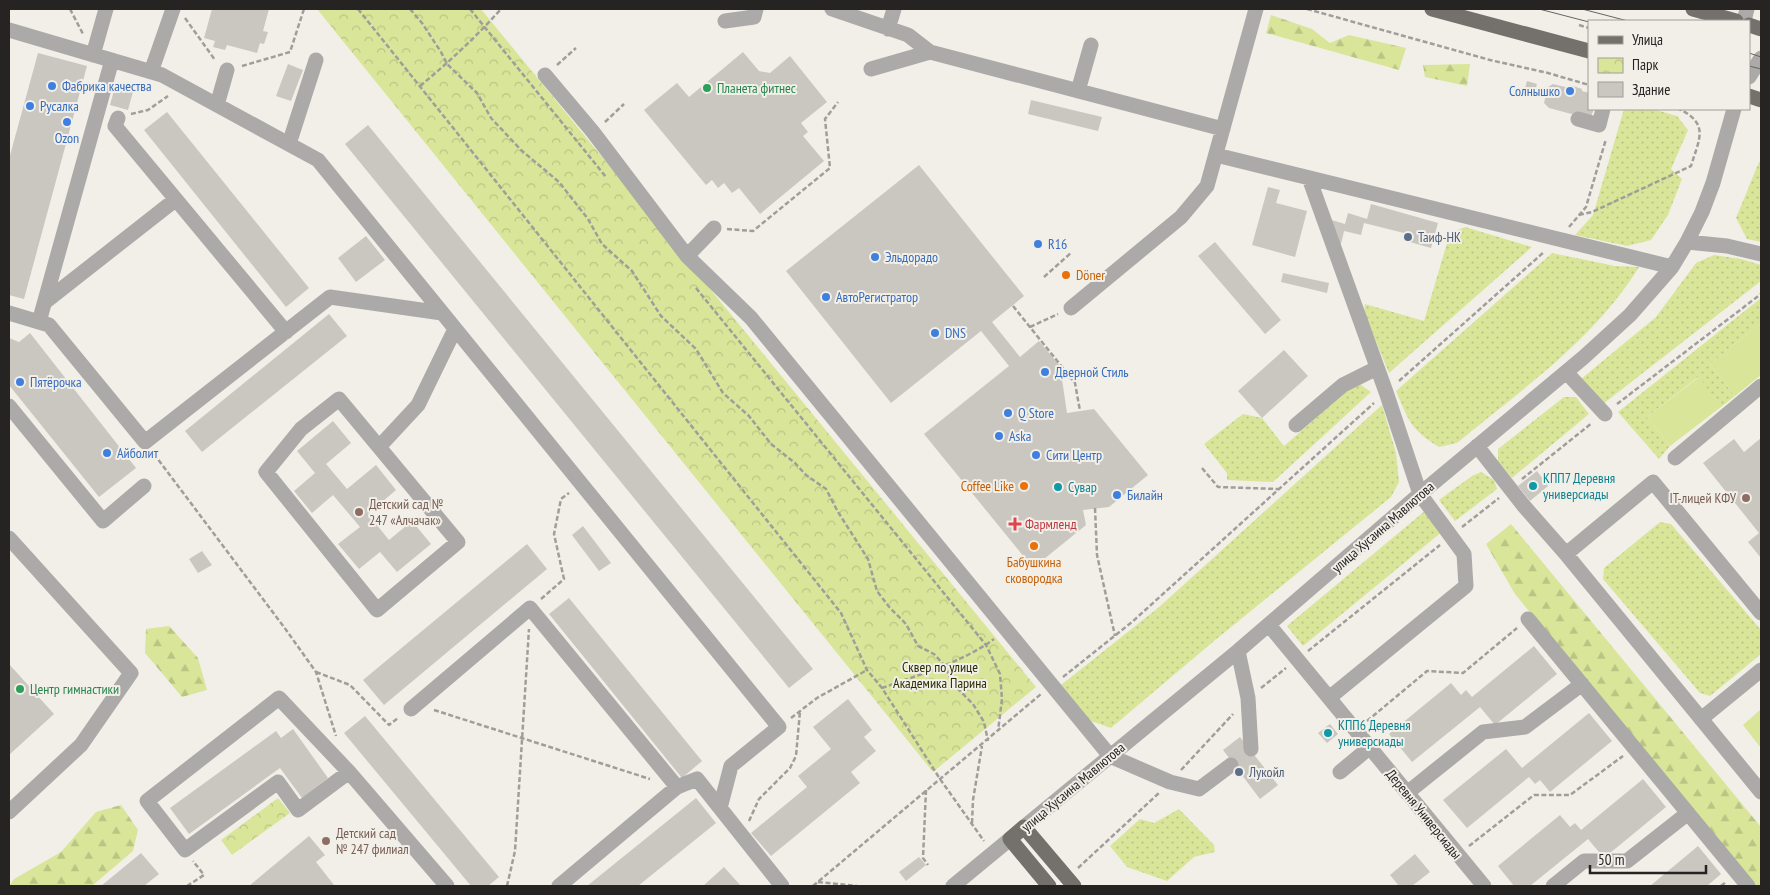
<svg xmlns="http://www.w3.org/2000/svg" width="1770" height="895" viewBox="0 0 1770 895" font-family="'PT Sans Narrow',sans-serif">
<defs>
<pattern id="grass-dots" width="8" height="8" patternUnits="userSpaceOnUse" patternTransform="scale(1.25)"><rect width="8" height="8" fill="#d9e699"/><path d="M2 2h.1M6 6h.1" fill="none" stroke="#bac584" stroke-width="1.8" stroke-linecap="round"/></pattern>
<pattern id="forest-firs" width="22" height="20" patternUnits="userSpaceOnUse" patternTransform="scale(1.25)"><rect width="22" height="20" fill="#d9e699"/><path d="M5 1l3.5 6h-7zM16 11l3.5 6h-7z" fill="#bac584"/></pattern>
<pattern id="park-crowns" width="20" height="18" patternUnits="userSpaceOnUse" patternTransform="scale(1.25)"><rect width="20" height="18" fill="#d9e699"/><path d="M2 6a3 3 0 1 1 6 0M12 15a3 3 0 1 1 6 0" fill="none" stroke="#bac584"/></pattern>
</defs>
<rect width="100%" height="100%" fill="#f2efe9"/>
<path fill="url(#grass-dots)" d="M1624 109H1653L1677 116 1688 130 1671 169 1682 179 1668 215 1651 240 1627 246 1575 235 1593 215Z
M1761 161V242L1747 239 1736 218 1759 162Z
M1465 227 1532 247 1389 373 1364 312 1365 304 1424 321 1450 233Z
M1552 253 1615 266 1639 267C1595 339 1521 390 1457 443L1439 447C1410 429 1409 421 1396 391Z
M1714 255 1741 259 1761 265V281L1603 404 1581 379 1656 317 1696 263Z
M1761 298V323L1710 364 1735 396 1721 407 1698 377 1647 417 1670 446 1659 459 1618 412Z
M1357 382 1371 392 1273 482 1227 480V473L1204 444 1243 414 1262 418 1284 446Z
M1564 397H1576L1589 414 1512 478 1498 461V449Z
M1382 405 1396 453 1399 482 1391 497 1214 641 1111 728 1088 720 1061 685 1158 608Z
M1481 472 1494 480 1497 489 1455 521 1439 500 1472 476Z
M1426 510 1443 531 1303 646 1287 626Z
M1660 522 1671 524 1761 630V654L1710 696 1700 693 1603 579 1604 568Z
M1179 809 1214 845 1215 852 1194 857 1167 881 1127 867 1110 846 1140 819 1154 823Z"/>
<path fill="url(#forest-firs)" d="M1271 15 1312 29 1330 43 1349 35 1406 48 1399 70 1266 33Z
M1470 64 1467 86 1425 77 1423 65Z
M1511 524 1761 827V886H1754L1515 594 1486 544Z
M169 626 198 658 207 690 182 697 145 653 146 629Z
M121 805 138 830 133 851 92 886H9L14 879 61 852 96 812Z"/>
<path fill="url(#park-crowns)" d="M317 9H481L1036 687 933 772Z
M278 798 290 813 232 855 221 840Z"/>
<path fill="#d9e699" d="M1761 323V375L1735 396 1710 364Z
M1699 377 1721 407 1670 446 1647 417Z
M1761 709V748L1743 725Z"/>
<path fill="#cac7c1" d="M212 9H269L263 31 268 32 264 44 260 43 257 53 227 45 225 50 213 47 215 41 204 38Z
M743 52 759 71 770 73 790 56 827 102 801 123 808 132 803 136 824 161 760 214 739 188 732 193 724 183 718 188 712 180 706 185 644 110 677 83 689 97Z
M38 53 87 66 24 299 9 295V159Z
M288 64 303 70 291 101 276 96Z
M1527 81 1537 84 1534 95 1524 92Z
M116 83 134 88 128 110 110 105Z
M1553 84 1569 88 1570 85 1582 89V91L1589 93V109H1594L1590 119 1549 108 1544 103 1548 87Z
M1031 100 1102 117 1098 131 1028 114Z
M167 112 309 288 286 307 144 130Z
M368 125 813 669 789 688 345 144Z
M919 165 1024 296 992 322 1020 357 1039 341 1060 366 1067 413 1094 409 1148 475 1109 507 1083 510 1086 525 1033 568 924 434 1009 366 981 331 891 403 786 271Z
M1268 187 1280 190 1276 203 1307 211 1295 257 1252 245Z
M1371 204 1438 223 1431 248 1403 240 1404 233 1364 223 1361 235 1344 231 1341 244 1323 239 1328 219 1345 224 1348 213 1367 219Z
M366 236 385 260 356 282 338 258Z
M1215 242 1281 320 1265 334 1198 256Z
M1283 273 1329 283 1327 293 1281 282Z
M329 314 347 336 202 452 185 431Z
M30 333 136 468 99 497 9 385V338L19 342Z
M1284 350 1308 376 1262 418 1238 391Z
M333 421 351 443 326 464 347 489 376 465 396 490 368 514 389 540 412 521 431 544 397 572 380 552 359 569 338 544 360 527 333 495 312 513 294 491 315 473 297 451Z
M1761 438V558L1748 542 1759 533 1703 463 1734 439 1744 452Z
M1537 471 1548 486 1530 501 1518 486Z
M583 526 611 563 599 571 572 535Z
M527 544 547 569 384 705 363 680Z
M202 551 212 565 198 573 189 559Z
M569 598 702 761 682 778 549 614Z
M1534 646 1557 674 1495 725 1480 707 1412 762 1389 734 1451 683 1461 695 1466 690 1472 697Z
M9 664 54 714 9 755Z
M848 699 872 730 864 737 876 751 851 772 860 783 771 856 751 833 807 787 798 776 831 749 813 727Z
M1589 713 1612 741 1550 792 1540 780 1535 784 1529 777 1467 828 1443 800 1506 749 1522 768Z
M365 716 499 877 488 886H471L344 733Z
M1330 724 1338 734 1327 743 1318 733Z
M293 729 328 778 302 798 280 768 189 834 170 808 276 731 281 738Z
M1240 737 1278 785 1260 799 1223 750Z
M1643 779 1666 807 1604 858 1588 839 1530 886H1514L1498 866 1560 815 1570 827 1575 823 1581 830Z
M696 798 716 823 638 886H587Z
M309 836 325 855 316 862 334 885 332 886H249Z
M1698 846 1721 874 1707 886H1650Z
M141 853 159 874 144 886H101Z
M1415 854 1430 872 1412 886H1399L1390 875Z
M919 857 926 865 906 881 899 872Z
M724 867 741 886H703Z"/>
<g fill="none" stroke-linecap="round" stroke-linejoin="round">
<path stroke="#c9c6c1" stroke-width="15" stroke-dasharray="15 8" stroke-linecap="butt" d="M1231 765 1251 749"/>
<path stroke="#a09e99" stroke-width="2.5" stroke-dasharray="5 2.5" stroke-linecap="butt" d="M70 9 83 34
M358 9 841 613 867 670 882 688 940 779 984 841
M410 9 422 23 441 52 447 64 477 93 491 118 521 150 559 182 588 219 602 244 632 271 661 316 696 349 723 393 749 416 771 444 795 463 806 475 826 489 838 512 868 559 877 591 890 608 906 624 918 646 934 654 944 665 954 685 973 704 984 722 988 741
M470 9 606 177
M1307 9 1490 60 1548 73 1589 85
M185 18 215 60
M1579 25 1589 28
M557 65 576 48
M242 66 290 52 304 9
M420 86C449 62 476 37 501 9
M131 114 148 110 168 96
M605 122 624 104
M1579 215 1592 212 1691 166C1699 139 1710 124 1679 109
M1569 227 1586 207 1606 139
M727 229 753 231 830 168 825 119 838 102
M1044 277 1072 252
M696 288 986 645 1000 674 1002 699 998 731
M1013 306 1075 383 1080 411
M1030 327 1058 314
M1399 381 1544 252
M1617 404 1761 294
M154 454 284 627 316 672 336 736
M1202 468 1218 487 1279 489
M1522 479 1592 423
M1095 508 1097 555 1115 636
M1462 527 1499 498
M541 599 564 579 554 534 561 499 569 493
M1308 651 1440 545
M316 672 350 685 389 725 398 718
M1063 677 1132 622 1374 403
M882 688C918 675 963 662 994 639
M1261 688 1286 668
M434 710 650 779
M791 718 817 698 867 670
M1367 721 1427 671 1463 673 1517 628
M1181 770 1233 714
M926 790 923 858 928 865
M749 821 759 799 790 768 796 756 800 711
M972 823 973 800 982 746
M1469 846 1534 795H1570L1623 756
M1078 868 1160 792
M818 882 857 886
M187 886 204 875 193 861
M507 886 515 851 529 629
M813 886 1041 694
M1721 886 1726 882"/>
<path stroke="#acaaa8" stroke-width="15" d="M832 9 908 35 930 52 1223 129
M725 21 754 17 756 9
M1744 21 1747 9
M888 29 894 9
M9 30 162 75 318 160 779 727 731 766 720 808
M93 55 106 9
M871 69 930 52
M151 72 173 9
M545 75 593 132 687 256 751 318 1110 756 1170 782 1199 789 1231 765
M1749 77 1761 58
M1078 91 1091 45
M217 105 227 70
M118 118 115 126 286 332
M1578 119 1599 125 1603 109
M289 144 316 60
M1216 155 1672 267
M1309 178 1386 392 1420 494 1464 554 1466 586 1329 698
M1687 242 1727 246 1761 254
M687 256 714 228
M45 302 175 200
M1071 308 1181 217 1207 186 1256 9
M9 313 49 325 145 442 330 297 442 313
M39 322 112 60
M1566 372 1605 414
M339 399 458 542 377 610 266 472 301 429Z
M9 406 103 521 144 486
M1296 425 1343 385 1377 368
M1477 446 1523 505 1566 554
M379 447 418 405 455 329
M1675 458 1761 386
M9 538 131 673 81 745 9 812
M1761 613 1653 482 1566 554 1761 792
M1528 619 1748 886
M1269 625 1484 886
M1238 651 1248 698 1251 749
M411 709 530 608 677 787
M1701 719 1761 670
M349 772 298 810 278 782 185 850 147 801 279 698 349 772 447 886
M1340 772 1369 748
M1407 793 1483 732 1525 727 1582 684
M1024 827 1238 651 1420 494 1584 357 1630 315 1672 267 1687 242 1702 212 1713 183 1734 109
M559 886 677 787 697 779 782 886
M953 886 1010 839
M1553 886 1584 861H1627L1688 813"/>
<path stroke="#74716d" stroke-width="15" d="M1432 9 1589 51
M1693 9 1736 21
M1749 25 1761 29
M1749 96 1761 100
M1049 886 1010 839 1024 827 1074 886"/>
<path stroke="#656461" stroke-width="1" d="M1539 9 1589 22
M1582 9 1628 21
M1749 53 1761 57
M1749 66 1761 69"/>
</g>
<g fill="#3f7fe0" stroke="#f2efe9" stroke-width="2">
<circle cx="52" cy="86" r="5"/>
<circle cx="1570" cy="91" r="5"/>
<circle cx="30" cy="106" r="5"/>
<circle cx="67" cy="122" r="5"/>
<circle cx="1038" cy="244" r="5"/>
<circle cx="875" cy="257" r="5"/>
<circle cx="826" cy="297" r="5"/>
<circle cx="935" cy="333" r="5"/>
<circle cx="1045" cy="372" r="5"/>
<circle cx="20" cy="382" r="5"/>
<circle cx="1008" cy="413" r="5"/>
<circle cx="999" cy="436" r="5"/>
<circle cx="107" cy="453" r="5"/>
<circle cx="1036" cy="455" r="5"/>
<circle cx="1117" cy="495" r="5"/>
</g>
<g fill="#2e9e5b" stroke="#f2efe9" stroke-width="2">
<circle cx="707" cy="88" r="5"/>
<circle cx="20" cy="689" r="5"/>
</g>
<g fill="#5c6f8a" stroke="#f2efe9" stroke-width="2">
<circle cx="1408" cy="237" r="5"/>
<circle cx="1239" cy="772" r="5"/>
</g>
<g fill="#e8710a" stroke="#f2efe9" stroke-width="2">
<circle cx="1066" cy="275" r="5"/>
<circle cx="1024" cy="486" r="5"/>
<circle cx="1034" cy="546" r="5"/>
</g>
<g fill="#0f9aa8" stroke="#f2efe9" stroke-width="2">
<circle cx="1533" cy="486" r="5"/>
<circle cx="1058" cy="487" r="5"/>
<circle cx="1328" cy="733" r="5"/>
</g>
<g fill="#8d6e63" stroke="#f2efe9" stroke-width="2">
<circle cx="1746" cy="498" r="5"/>
<circle cx="359" cy="512" r="5"/>
<circle cx="326" cy="841" r="5"/>
</g>
<path fill="#e0444e" stroke="#f2efe9" stroke-width="2" d="M1012.5 516.5h5v5h5v5h-5v5h-5v-5h-5v-5h5z"/>
<g text-anchor="middle" stroke-width="4" stroke-linejoin="round" paint-order="stroke">
<g font-size="14" fill="#366cbe" stroke="#f2efe9" text-anchor="start">
<text x="62" y="91">Фабрика качества</text>
<text x="1560" y="96" text-anchor="end">Солнышко</text>
<text x="40" y="111">Русалка</text>
<text x="67" y="143" text-anchor="middle">Ozon</text>
<text x="1048" y="249">R16</text>
<text x="885" y="262">Эльдорадо</text>
<text x="836" y="302">АвтоРегистратор</text>
<text x="945" y="338">DNS</text>
<text x="1055" y="377">Дверной Стиль</text>
<text x="30" y="387">Пятёрочка</text>
<text x="1018" y="418">Q Store</text>
<text x="1009" y="441">Aska</text>
<text x="117" y="458">Айболит</text>
<text x="1046" y="460">Сити Центр</text>
<text x="1127" y="500">Билайн</text>
</g>
<g font-size="14" fill="#27864d" stroke="#f2efe9" text-anchor="start">
<text x="717" y="93">Планета фитнес</text>
<text x="30" y="694">Центр гимнастики</text>
</g>
<g font-size="14" fill="#4e5e75" stroke="#f2efe9" text-anchor="start">
<text x="1418" y="242">Таиф-НК</text>
<text x="1249" y="777">Лукойл</text>
</g>
<g font-size="14" fill="#c56008" stroke="#f2efe9" text-anchor="start">
<text x="1076" y="280">Döner</text>
<text x="1014" y="491" text-anchor="end">Coffee Like</text>
<text x="1034" y="567" text-anchor="middle">Бабушкина<tspan x="1034" dy="16">сковородка</tspan></text>
</g>
<g font-size="14" fill="#0d838f" stroke="#f2efe9" text-anchor="start">
<text x="1543" y="483">КПП7 Деревня<tspan x="1543" dy="16">универсиады</tspan></text>
<text x="1068" y="492">Сувар</text>
<text x="1338" y="730">КПП6 Деревня<tspan x="1338" dy="16">универсиады</tspan></text>
</g>
<g font-size="14" fill="#785e54" stroke="#f2efe9" text-anchor="start">
<text x="1736" y="503" text-anchor="end">IT-лицей КФУ</text>
<text x="369" y="509">Детский сад №<tspan x="369" dy="16">247 «Алчачак»</tspan></text>
<text x="336" y="838">Детский сад<tspan x="336" dy="16">№ 247 филиал</tspan></text>
</g>
<g font-size="14" fill="#be3a42" stroke="#f2efe9" text-anchor="start">
<text x="1025" y="529">Фармленд</text>
</g>
<g font-size="14" fill="#252422" stroke="#f2efe9">
<text transform="translate(1383 527) rotate(-41)" y="5">улица Хусаина Мавлютова</text>
<text transform="translate(1073 787) rotate(-40)" y="5">улица Хусаина Мавлютова</text>
<text transform="translate(1424 814) rotate(51)" y="5">Деревня Универсиады</text>
</g>
<g font-size="14" fill="#282d01" stroke="#f2efe9">
<text x="940" y="672">Сквер по улице<tspan x="940" dy="16">Академика Парина</tspan></text>
</g>
</g>
<rect width="1770" height="895" fill="none" stroke="#252422" stroke-width="20"/>
<rect x="1588" y="20" width="162" height="90" fill="#f2efe9" stroke="#a09e99"/>
<rect x="1598" y="36" width="25" height="8" fill="#74716d" stroke="#a09e99"/>
<text x="1632" y="45" font-size="15" fill="#252422">Улица</text>
<rect x="1598" y="58" width="25" height="15" fill="url(#park-crowns)" stroke="#a09e99"/>
<text x="1632" y="70" font-size="15" fill="#252422">Парк</text>
<rect x="1598" y="82" width="25" height="15" fill="#cac7c1" stroke="#a09e99"/>
<text x="1632" y="95" font-size="15" fill="#252422">Здание</text>
<path d="M1590 865v8h116v-8" fill="none" stroke="#252422" stroke-width="2.5"/>
<text x="1598" y="865" font-size="15" fill="#252422" stroke="#f2efe9" stroke-width="4" paint-order="stroke">50 m</text>
</svg>
